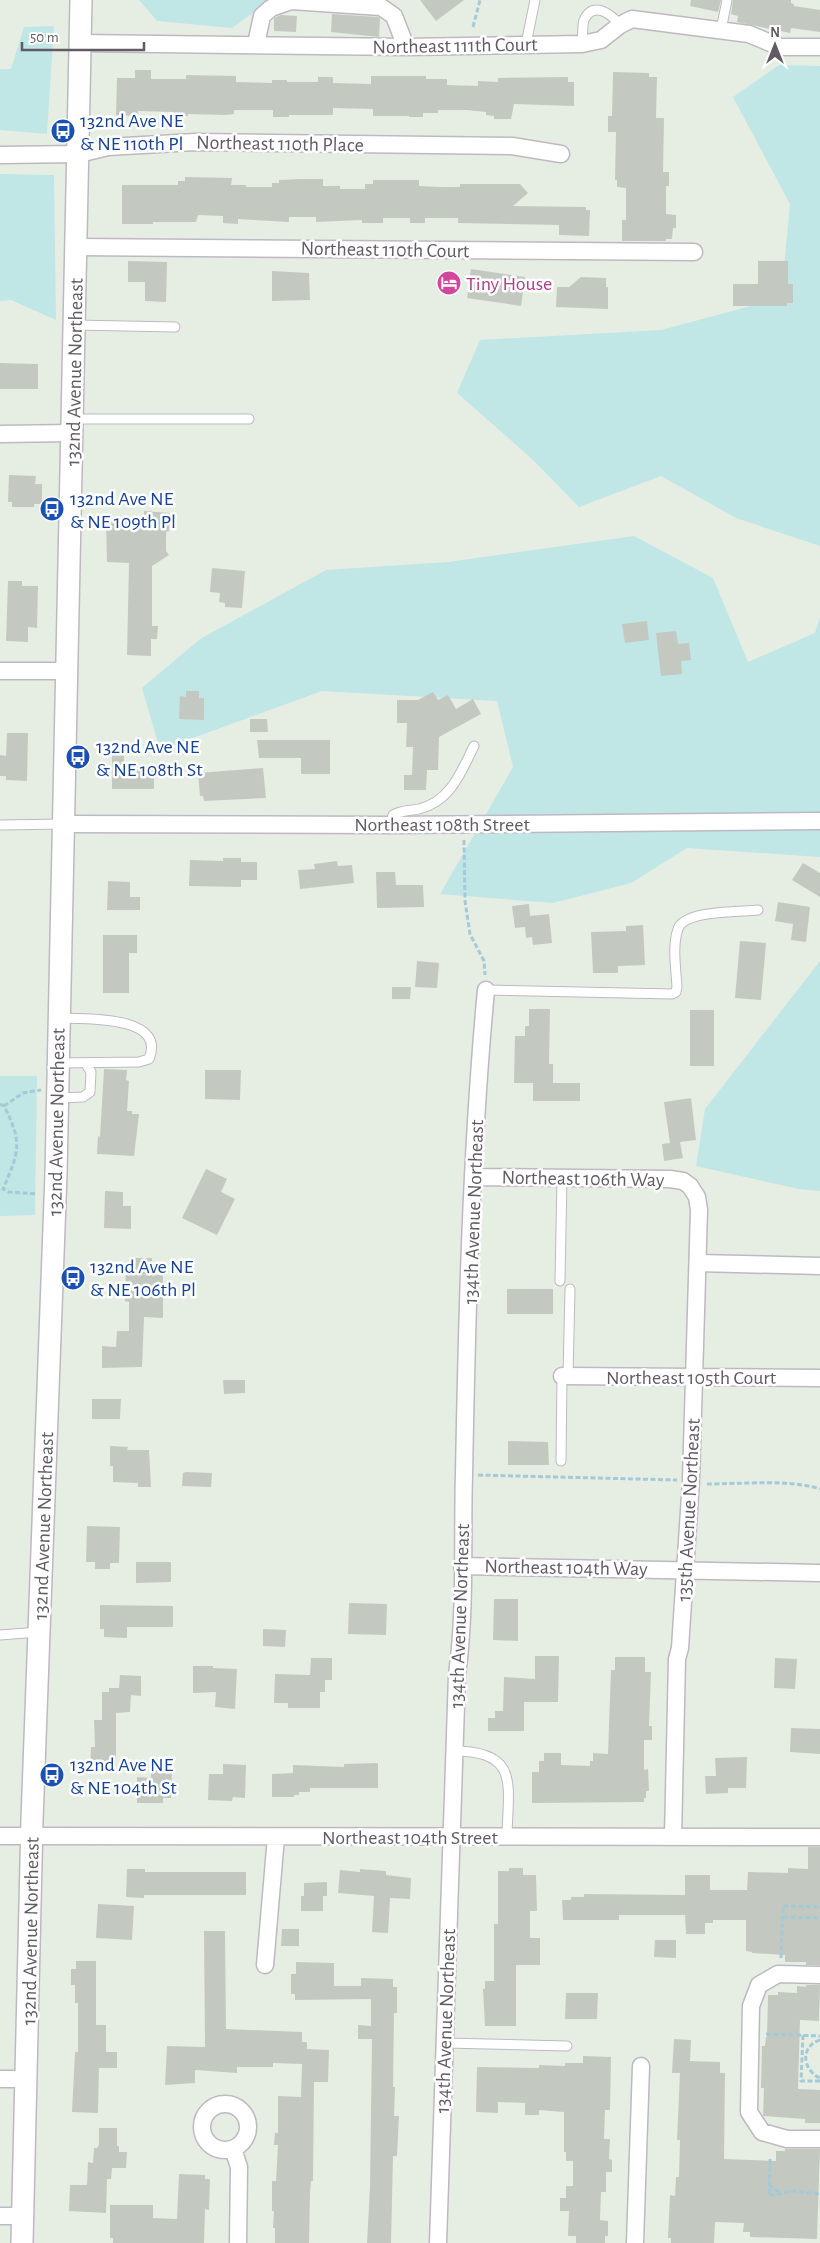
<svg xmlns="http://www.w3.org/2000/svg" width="820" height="2243" viewBox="0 0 820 2243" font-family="'Alegreya Sans',sans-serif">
<rect width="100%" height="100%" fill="#e6eee4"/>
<path fill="#c0e6e5" d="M139 0H271L232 28 157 21Z
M54 26 47 134 0 130V69H11L24 27Z
M779 65 820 66V546L736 518 661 476 579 507 531 458 457 393 480 340 661 330 781 298 790 204 733 97Z
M0 174 54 175 56 320 11 300 0 301Z
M634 536 713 578 748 662 815 633 820 616V857L687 848 631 883 553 903 440 894 513 767 497 701 322 691 160 750 142 688 200 639 326 570 448 562Z
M820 961V1191L799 1189 696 1166 705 1109Z
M0 1076H37L35 1215 0 1216Z"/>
<path fill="#c3c9c0" d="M420 0H464L436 21Z
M691 0H721L718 12 690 6Z
M733 0H791V3L794 4V6L820 10V32L791 28 790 33 737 22 738 16 731 14Z
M332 14 378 17 380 18 379 37 331 32Z
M281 15 297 16 296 32 274 31V18Z
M135 70H151V79H186V75L236 76V82L272 83V80H287V82H318V77H333V83L371 84V76H426V79H447V85L478 86V81L498 82V78L568 77V82H574V106L514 104 511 119H494V116L486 115V112L467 110H438V113H423V117H409V116H373V109L333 108V115H289V117H273V110H234V114L226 115 188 114V116H174V112L138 111 137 116 116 115 117 78H135Z
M613 72 649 73V77H657L656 118H664L663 172H669V186H666V214L676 215V228H673L672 239H666V241H622V220H626V188L617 187V180H615L616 132H608V116H612Z
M185 177 232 178 231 185H246V187H272V183H279V180L300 179H323V186H340V189H365V184H373V180H419V186L441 187H460V184H520L528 193 513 206 586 207V210H590L589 236 559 235V225L458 223V218H425V223H410V218H383V223H362V220L316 222V217H289V222L238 219V224L223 223V216L198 215 196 222H153V224H122V185H178V181H185Z
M128 261 167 262 166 302 145 301V282H128Z
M758 261H788V284H793V303H787V306H733V284H758Z
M471 269 525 277 521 306 467 298Z
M272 271 309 273 310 300 272 301Z
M581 277 606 278V287H608V309L556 307 557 287H569Z
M0 363 38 364V389H0Z
M9 475 36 476 35 484H42V504H34V507H12V502H8Z
M144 511 170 513 169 531 166 532V551L169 555 152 566V626H158L157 639H151V656L127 655 129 563 107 562 106 521 144 522Z
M212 568 245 571 242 608 225 607V603L219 602 220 593 210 592Z
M8 581H22V586H38L37 628 28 627V642L6 641Z
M647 621 649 640 625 643 622 624Z
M676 631 678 644 689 643 691 660 681 661 682 674 661 676 656 633Z
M186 691H199V698H204V720L179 719 180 696 186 697Z
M433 692 438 700 448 695 456 709 473 699 481 714 439 737 438 770H427L426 790H404V775H412L413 747H406L407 723H397V700H418Z
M250 719H267L268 732H250Z
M7 733H28L27 781 6 780V776H0V755L6 756Z
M257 740H330V774H301V758H259Z
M112 750H124V768H154V789H112Z
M263 768 266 798 204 801 203 796H200L198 773Z
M223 858H241V862H257V880H241V887L189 886 190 860 223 861Z
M337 861 338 866 352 865 354 883 300 889 298 870 315 869 314 864Z
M803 863 820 873V897L792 880Z
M376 872H395L396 885H423L424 907 377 908Z
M108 881 130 882V897H140V910H107Z
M778 902 810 907 806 942 791 940 793 924 775 921Z
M529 904 530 916 549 914 552 943 533 945 532 937 526 938 525 927 515 928 512 906Z
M643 925 645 965 618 966V973H593L591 932 626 931V926Z
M103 935H137V953H129V993H103Z
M740 941 766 943 761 1000 735 998Z
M417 961 439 963 437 988 415 987Z
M392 987H411L410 999H392Z
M529 1009H550L549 1064H553V1083H580V1101H533V1083H514L515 1036H525V1026H529Z
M690 1010H714V1066H690Z
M104 1069 127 1070 126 1080 129 1081 127 1111H132V1114H139L134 1156 97 1154 98 1136 100 1137Z
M205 1070H241L240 1100 205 1099Z
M691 1098 696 1140 680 1142 683 1158 664 1161 662 1144 670 1143 664 1102Z
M206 1169 227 1179 221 1192 235 1199 217 1235 182 1218Z
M105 1191 123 1192V1206H131V1229L104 1228Z
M129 1258H152V1275H163V1318L144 1317 142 1367 102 1368V1346L116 1347 117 1331H129V1302L125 1301 126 1265H129Z
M507 1289H553V1314H507Z
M223 1380H245V1393L224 1394Z
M92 1399H121L120 1419H92Z
M508 1441 548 1442 549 1465H508Z
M110 1446 128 1447 127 1450H149L151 1487H138V1483L113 1482V1466H110Z
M186 1472 212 1473 211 1487 182 1486 183 1473Z
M87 1526 120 1527 119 1563H110V1569H95V1562H86Z
M136 1562H171V1582L136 1583Z
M494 1599H518V1641L493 1640Z
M349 1603 387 1604 386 1635 348 1634Z
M100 1605 173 1606V1627H127V1638L104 1637V1629H100Z
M263 1629 286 1630 285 1647 263 1646Z
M535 1656H559L558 1702H524V1731H488V1718H495V1711H503L504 1677 535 1679Z
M615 1657H645V1672H651L649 1726H652V1740H644V1770L648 1769 649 1791H646V1798H644V1802L532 1803V1772H539V1761H544V1753H561V1765L590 1766V1761H593V1753L608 1754 611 1670H615Z
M311 1658H332V1680H325V1692H320V1708H288V1703H274L275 1674 310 1675Z
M775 1658 797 1659 795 1689 774 1688Z
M193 1666H213V1668L237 1669 235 1709 215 1707 216 1692 193 1693Z
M120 1675 141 1676V1696L131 1695 130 1712 116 1713V1766H111V1771L90 1770 91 1747H95L94 1720H102V1692H109V1688H119Z
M791 1728 820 1729V1754L790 1752Z
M747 1757 746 1788H728V1793L706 1794 705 1776H716L715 1758Z
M378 1763V1788H310V1792H299V1795H294V1797H272V1774L293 1773V1765L344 1767V1764Z
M223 1764 246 1765 245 1798 233 1797 232 1801 208 1800 209 1774H223Z
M151 1766H172L171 1798H163V1803H137V1777L151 1778Z
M808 1847H820V1965H806V1962H785V1955L752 1953V1952L746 1951V1920H713V1923H705V1934H686L685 1915H619V1920H563L562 1900H571V1897H584V1894L685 1895V1875H710V1890H747L748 1872 788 1873V1868L808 1869Z
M509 1868H523V1875H536L537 1911H530V1938H540V1965H516V2026H485L483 1989H485V1981H494V1924H498V1871H509Z
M127 1869H145V1872H246V1895H144V1898L126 1897Z
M360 1869 386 1871V1875L411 1878 410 1899 390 1898 388 1933 372 1932 374 1896 338 1893 340 1870 360 1872Z
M327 1882V1896H323V1911H301V1896H304V1883Z
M98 1904 134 1906 132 1940 96 1938Z
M282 1929H299V1946H281Z
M204 1931H225L226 2029 302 2032V2042H307V2049L329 2050 328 2082H314L313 2181H311L310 2193 309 2243H275V2228H273L274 2211H272V2181H276L278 2145H274L275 2133H278V2096L301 2097 302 2064 273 2063V2067H237V2073L195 2070V2083L165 2085 167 2046 205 2047Z
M655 1940H676V1958L654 1957Z
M76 1961H96V2025H106V2052H117V2068H99L98 2113 72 2112 75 2052H78V2003H75V1985H71V1969H76Z
M296 1962 334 1963V1986H361V1978L393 1979V1987H397V2013H394L393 2087H395L394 2116H399L397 2156H393L391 2243H367L370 2188 372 2039H358V2025L371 2026V1999L295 2000V1994H291V1974H296Z
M806 1985H820L819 2021 800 2020 798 2089 820 2090V2123H805V2119L763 2116 764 2088H761L762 2046H765L766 2037H767L768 1995H778V1992L797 1993V1986L806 1987Z
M566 1993H598L597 2019H565Z
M674 2039 691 2040 690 2061 720 2062V2073H725L724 2159 776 2161V2151H785V2149H820L817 2239 750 2237V2232H743L744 2223 715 2222 714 2243H671V2238H668L670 2195 675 2196 676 2177H679L680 2140H677L680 2073H672Z
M583 2056 611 2057 610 2110H605L604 2139H610L609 2159 612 2160V2172H606V2192H601L600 2220 608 2221V2236H605V2243H576V2236H568L569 2211H560V2198H566V2186H573V2161H566V2152H564V2112L539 2110V2115H525V2103L498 2102V2113L476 2112 477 2067 539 2068V2065L565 2066V2063H583Z
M99 2128H117V2146H119V2152H127L126 2168H112L111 2179H107L106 2213 69 2211 70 2185H87L88 2162 93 2163 94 2148H97L99 2145Z
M179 2174 205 2175V2179H210L209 2210 205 2209 204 2243H113V2238H110V2205H153V2218L177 2219Z"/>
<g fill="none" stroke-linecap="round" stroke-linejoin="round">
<defs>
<path id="service" d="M721 30 727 0
M526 44 535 0
M582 44C583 37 582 27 584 20 593 0 611 14 620 25
M75 325 175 327
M73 419H249
M0 825 63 824
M391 825 393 815C402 810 410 811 419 809 451 801 461 772 474 746
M486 990 672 994 676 992 677 987C676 969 672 946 678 929 684 910 740 912 758 910
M58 1063 139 1062 149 1059C167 1015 85 1019 59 1018
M57 1098 83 1097 90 1092 91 1072 86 1064
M560 1281 562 1177
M568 1376 570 1289
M561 1461 562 1376
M0 1635 39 1632
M454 1751C520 1751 508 1785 507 1836
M445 2043 567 2046"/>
<path id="minor" d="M80 43 406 47 582 44 601 40 620 25 632 19 749 34 780 47H820
M256 44 262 16 271 8 291 1 381 7 394 16 406 47
M0 155 79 154 108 147 195 142 512 146 561 154
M77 247 694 252
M0 434 72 433
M0 671H67
M63 824 391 825 820 821
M474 1177 670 1179 683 1181 690 1186 697 1197 699 1210 691 1480 680 1648 677 1659 673 1837
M698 1263 820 1266
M562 1376 820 1378
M462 1566 820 1573
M0 1836 820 1837
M265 1965 276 1837
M820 1975 778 1974 759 1985 751 2006 749 2112 762 2132 787 2139H820
M0 2079H26
M202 2127a23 23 0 1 1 46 0a23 23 0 1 1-46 0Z
M233 2149 239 2167 238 2243
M0 2216H23
M438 2243 457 1675C466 1609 462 1541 464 1474 467 1313 471 1151 486 990
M635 2243 641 2066"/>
<path id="tertiary" d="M22 2243 32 1820 56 1174 81 0"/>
</defs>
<use href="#service" stroke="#beb9c0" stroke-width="11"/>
<use href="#minor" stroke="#beb9c0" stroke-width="19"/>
<use href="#tertiary" stroke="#beb9c0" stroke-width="24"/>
<path stroke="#a4cad8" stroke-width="3" stroke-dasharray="5 2.5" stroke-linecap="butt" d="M473 27 480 0
M464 840 465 901 470 934 484 961 485 975
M0 1104 4 1106C23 1143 19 1152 3 1189L9 1192 37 1194
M4 1106 23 1093 41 1090
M478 1475 677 1480
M707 1484C739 1484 791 1479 820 1489
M783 1917 820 1918
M781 1958 783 1906 820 1907
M766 2034 820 2036
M803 2035 801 2081H820
M820 2040C800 2046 802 2070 820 2078
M770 2159 769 2196 793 2191 820 2194
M770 2184 772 2188 780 2192"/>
<use href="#service" stroke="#fff" stroke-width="9"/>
<use href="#minor" stroke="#fff" stroke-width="16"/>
<use href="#tertiary" stroke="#fff" stroke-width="21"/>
</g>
<defs>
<symbol id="bus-disc" viewBox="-11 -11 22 22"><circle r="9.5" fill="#1a4fb4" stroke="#fff"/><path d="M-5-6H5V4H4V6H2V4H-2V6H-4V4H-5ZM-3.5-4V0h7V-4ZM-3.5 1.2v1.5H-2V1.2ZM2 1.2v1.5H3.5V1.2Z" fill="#fff"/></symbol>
<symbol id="hotel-disc" viewBox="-11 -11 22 22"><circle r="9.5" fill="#d1479c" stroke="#fff"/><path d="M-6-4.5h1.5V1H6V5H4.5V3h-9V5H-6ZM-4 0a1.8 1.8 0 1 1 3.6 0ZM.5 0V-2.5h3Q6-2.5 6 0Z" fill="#fff"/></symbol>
</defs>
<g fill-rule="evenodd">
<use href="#bus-disc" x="49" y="117" width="28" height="28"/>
<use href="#hotel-disc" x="435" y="269" width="28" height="28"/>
<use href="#bus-disc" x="38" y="495" width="28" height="28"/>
<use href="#bus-disc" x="64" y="743" width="28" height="28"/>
<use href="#bus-disc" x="59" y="1264" width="28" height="28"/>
<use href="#bus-disc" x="38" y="1761" width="28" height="28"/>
</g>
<g text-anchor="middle" stroke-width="5" stroke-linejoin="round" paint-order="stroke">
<g font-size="20" fill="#615c64" stroke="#fff">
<text transform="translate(455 45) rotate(-1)" y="7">Northeast 111th Court</text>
<text transform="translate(280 143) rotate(1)" y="7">Northeast 110th Place</text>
<text transform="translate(385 249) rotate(1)" y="7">Northeast 110th Court</text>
<text transform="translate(74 372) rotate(-89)" y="7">132nd Avenue Northeast</text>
<text x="442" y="831">Northeast 108th Street</text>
<text transform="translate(56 1122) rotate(-89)" y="7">132nd Avenue Northeast</text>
<text transform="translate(583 1178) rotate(1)" y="7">Northeast 106th Way</text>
<text transform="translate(473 1212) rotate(-88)" y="7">134th Avenue Northeast</text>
<text x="691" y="1384">Northeast 105th Court</text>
<text transform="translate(688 1510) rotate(-87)" y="7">135th Avenue Northeast</text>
<text transform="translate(43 1526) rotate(-88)" y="7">132nd Avenue Northeast</text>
<text transform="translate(566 1567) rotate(1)" y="7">Northeast 104th Way</text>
<text transform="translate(459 1616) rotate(-88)" y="7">134th Avenue Northeast</text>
<text x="410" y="1844">Northeast 104th Street</text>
<text transform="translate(30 1931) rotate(-89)" y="7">132nd Avenue Northeast</text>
<text transform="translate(445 2021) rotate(-88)" y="7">134th Avenue Northeast</text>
</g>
<g font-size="20" fill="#164399" stroke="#fff" text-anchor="start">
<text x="80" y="127">132nd Ave NE<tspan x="80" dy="23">&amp; NE 110th Pl</tspan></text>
<text x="70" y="505">132nd Ave NE<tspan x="70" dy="23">&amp; NE 109th Pl</tspan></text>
<text x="96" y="753">132nd Ave NE<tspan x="96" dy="23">&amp; NE 108th St</tspan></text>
<text x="90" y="1273">132nd Ave NE<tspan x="90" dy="23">&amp; NE 106th Pl</tspan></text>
<text x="70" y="1771">132nd Ave NE<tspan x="70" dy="23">&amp; NE 104th St</tspan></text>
</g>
<g font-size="20" fill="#b23c85" stroke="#fff" text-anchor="start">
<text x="466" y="290">Tiny House</text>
</g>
</g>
<g transform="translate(775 45)" stroke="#ffffff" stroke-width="4" paint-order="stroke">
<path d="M0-4L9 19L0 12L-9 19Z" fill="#615c64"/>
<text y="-8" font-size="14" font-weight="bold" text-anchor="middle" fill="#615c64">N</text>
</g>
<path d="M22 42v8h122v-8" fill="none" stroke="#615c64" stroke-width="2.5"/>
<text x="30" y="42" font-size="15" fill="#615c64" stroke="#ffffff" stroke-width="4" paint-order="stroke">50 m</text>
</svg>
